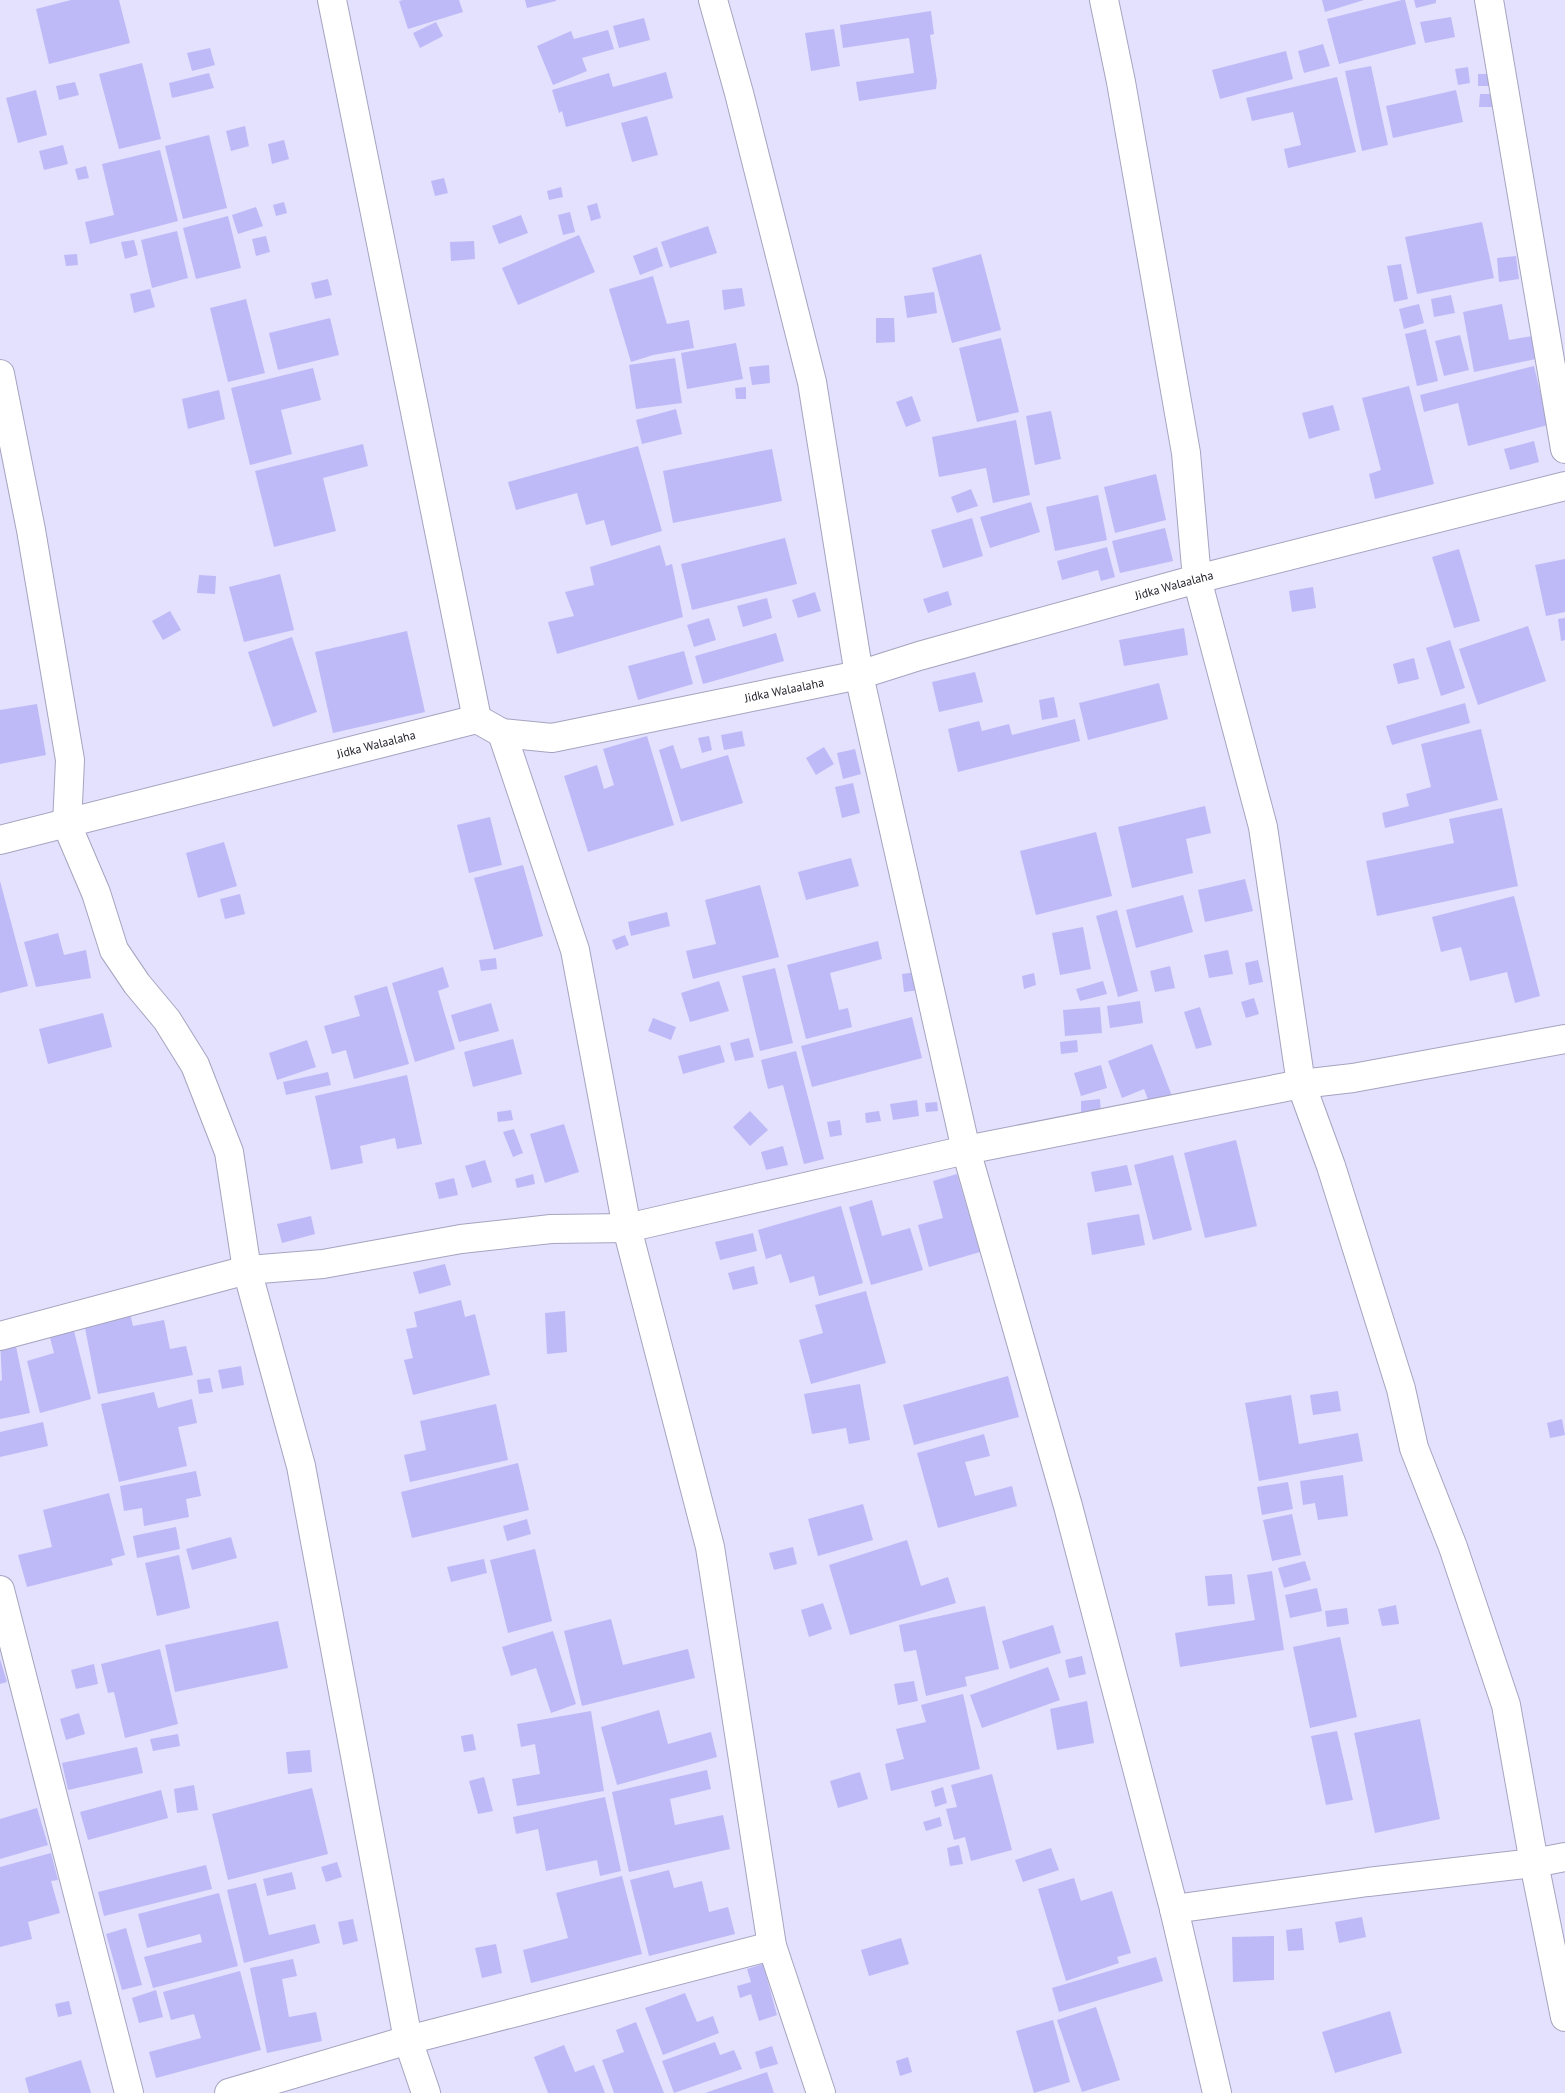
<svg xmlns="http://www.w3.org/2000/svg" width="1565" height="2093" viewBox="0 0 1565 2093" font-family="'PT Sans',sans-serif">
<rect width="100%" height="100%" fill="#e3e1fe"/>
<path fill="#bebaf7" d="M71 0H119L130 43 49 64 36 9Z
M403 0H459L463 12 408 29 399 1Z
M525 0H556V1L527 8Z
M1322 0H1364L1325 12Z
M1402 0H1405L1416 44 1339 64 1327 19Z
M1414 0H1436V3L1416 8Z
M931 11 934 34 930 35 937 81 936 89 859 101 856 82 914 73 909 38 843 48 840 25Z
M1451 17 1455 37 1425 43 1420 22Z
M644 18 650 40 619 48 613 26Z
M436 22 443 36 420 48 413 33Z
M834 29 840 66 811 71 805 33Z
M608 30 614 49 582 58 587 71 553 85 537 46 571 31 574 39Z
M1323 44 1330 66 1304 73 1298 51Z
M210 48 215 65 192 71 187 53Z
M1286 51 1293 79 1220 99 1212 70Z
M142 63 161 139 119 149 99 74Z
M1371 66 1388 145 1362 151 1345 71Z
M1468 67 1470 83 1458 85 1455 69Z
M666 72 673 98 566 127 562 111 559 113 552 90 609 73 613 87Z
M209 73 214 88 172 98 169 83Z
M1478 74H1492V86H1478Z
M1337 77 1356 152 1288 168 1284 149 1301 145 1293 112 1252 121 1246 98Z
M75 82 79 95 59 100 56 86Z
M36 90 47 135 18 143 6 98Z
M1456 90 1463 122 1393 138 1386 106Z
M1480 94H1498L1497 107H1479Z
M647 116 658 155 632 162 621 123Z
M245 126 249 146 231 151 226 131Z
M209 135 227 208 183 219 165 146Z
M284 140 289 159 272 164 268 144Z
M63 145 68 164 44 170 39 151Z
M160 150 178 221 90 244 85 222 114 215 102 164Z
M86 166 89 178 78 180 75 169Z
M444 178 448 193 435 196 431 181Z
M561 187 563 197 549 200 547 191Z
M284 202 287 213 276 216 273 205Z
M597 203 601 218 591 221 587 206Z
M256 207 263 226 238 234 232 215Z
M570 212 575 232 563 235 558 215Z
M521 215 528 233 499 244 492 226Z
M228 216 241 268 196 279 183 228Z
M1482 222 1494 278 1417 294 1405 237Z
M708 226 717 253 670 268 661 242Z
M177 231 188 278 152 288 141 240Z
M579 235 595 272 518 305 502 268Z
M266 236 270 252 256 256 252 239Z
M134 240 138 255 125 259 121 242Z
M474 241 475 259 451 261 450 242Z
M657 247 663 266 640 275 633 256Z
M77 254 78 265 66 266 64 255Z
M981 254 1001 330 952 343 932 268Z
M1516 256 1519 279 1499 282 1497 258Z
M1401 264 1408 299 1394 302 1387 266Z
M653 276 667 324 689 320 694 348 653 355 631 362 609 289Z
M328 279 332 295 315 299 311 283Z
M742 288 745 306 724 310 722 290Z
M150 289 155 307 134 313 130 294Z
M934 292 937 313 907 318 904 296Z
M1451 295 1455 313 1434 317 1431 299Z
M246 299 265 373 228 382 210 308Z
M1419 304 1424 323 1404 329 1399 309Z
M1502 304 1509 340 1532 336 1536 359 1474 372 1463 312Z
M330 318 339 355 278 370 269 333Z
M876 318H894L895 342 876 343Z
M1426 329 1438 381 1417 386 1405 334Z
M1460 335 1469 370 1444 376 1435 341Z
M1001 338 1019 412 977 422 959 348Z
M736 343 743 379 687 389 681 353Z
M675 358 682 403 636 409 629 365Z
M769 365 770 383 752 385 749 367Z
M1534 366 1548 425 1468 446 1458 403 1424 412 1420 395Z
M313 368 321 400 281 410 292 454 250 465 231 388Z
M1409 386 1434 484 1375 499 1369 474 1381 470 1362 398Z
M746 387V399H736L735 388Z
M219 390 225 419 188 429 182 399Z
M912 396 921 421 906 427 896 402Z
M1333 405 1340 430 1309 439 1302 413Z
M676 409 682 434 642 444 636 420Z
M1051 411 1061 459 1035 465 1026 416Z
M1016 420 1030 495 993 503 986 468 939 477 932 437Z
M1534 441 1539 462 1510 470 1504 449Z
M363 444 368 466 323 478 336 531 274 547 255 471Z
M638 446 662 531 611 546 604 520 586 525 577 493 516 510 508 482Z
M772 449 782 501 673 523 663 471Z
M1156 474 1166 520 1115 533 1104 487Z
M971 489 978 506 957 513 951 497Z
M1098 495 1107 540 1055 551 1046 507Z
M1031 502 1040 532 990 548 980 517Z
M972 518 983 556 943 568 931 530Z
M1165 528 1173 561 1120 573 1112 541Z
M785 538 797 584 692 610 681 564Z
M660 545 666 566 672 564 683 617 557 654 548 622 574 616 565 592 594 585 590 567Z
M1107 547 1115 577 1101 581 1098 570 1062 580 1057 561Z
M1459 549 1480 621 1454 628 1432 557Z
M1565 559V612L1546 616 1535 565Z
M280 574 294 630 244 642 229 587Z
M199 575 216 576 215 594 197 593Z
M1313 587 1316 608 1292 612 1289 591Z
M948 591 952 605 928 613 923 599Z
M815 592 821 611 798 618 792 600Z
M767 598 772 618 743 627 737 606Z
M170 611 181 630 163 640 152 621Z
M709 618 716 640 694 647 687 625Z
M1565 618V640L1561 641 1558 619Z
M1528 626 1546 681 1478 705 1459 649Z
M1184 628 1188 655 1124 666 1119 640Z
M407 631 425 712 333 733 315 652Z
M776 633 784 661 703 684 695 656Z
M292 637 317 712 273 727 248 652Z
M1450 640 1465 688 1441 696 1426 648Z
M684 651 693 684 638 700 628 666Z
M1414 658 1419 679 1398 684 1393 664Z
M975 672 983 702 939 712 932 682Z
M1159 683 1168 719 1088 740 1079 703Z
M1054 697 1058 717 1042 720 1039 700Z
M1465 703 1470 723 1392 745 1386 726Z
M37 704 46 755 0 764V710Z
M1075 719 1080 741 958 772 948 729 979 721 982 731 1009 724 1012 735Z
M1481 729 1498 800 1385 828 1382 813 1409 806 1406 794 1431 787 1421 744Z
M742 731 745 746 724 750 721 735Z
M647 736 674 825 588 852 564 776 597 765 604 789 614 785 603 749Z
M709 736 712 750 702 753 698 738Z
M673 745 681 769 728 755 743 803 681 822 659 750Z
M824 747 834 764 816 775 806 758Z
M855 749 861 774 843 779 837 753Z
M853 783 860 813 842 818 835 787Z
M1205 806 1211 833 1186 839 1193 873 1132 888 1118 827Z
M1502 808 1518 886 1377 916 1366 861 1454 843 1449 819Z
M490 817 502 865 469 873 457 825Z
M1096 832 1112 896 1036 915 1020 851Z
M224 842 237 886 198 898 186 853Z
M851 858 859 886 806 900 798 872Z
M523 865 543 936 494 950 474 878Z
M1245 879 1253 911 1205 922 1198 890Z
M0 881 28 986 0 993Z
M760 885 779 957 693 979 686 951 716 944 705 900Z
M240 894 245 914 225 919 220 899Z
M1183 895 1193 932 1136 948 1126 910Z
M1514 896 1540 996 1515 1003 1507 972 1470 981 1461 947 1441 952 1432 917Z
M1117 910 1138 991 1118 997 1096 916Z
M667 912 670 926 631 936 628 922Z
M1083 927 1091 969 1060 975 1052 933Z
M58 933 64 955 86 950 91 978 36 987 24 942Z
M625 935 629 945 616 950 612 940Z
M878 941 882 959 830 973 839 1010 848 1008 852 1027 806 1039 787 965Z
M1228 950 1233 974 1209 978 1204 955Z
M496 958 497 969 481 971 479 960Z
M1258 960 1263 982 1249 985 1245 963Z
M1170 966 1175 988 1155 992 1150 971Z
M443 967 449 987 438 991 455 1049 415 1062 392 983Z
M775 968 793 1043 760 1051 742 976Z
M925 971 927 989 904 992 902 974Z
M1034 973 1036 985 1024 989 1022 976Z
M719 981 729 1011 690 1022 681 993Z
M1103 981 1107 994 1080 1001 1076 989Z
M387 986 409 1064 354 1079 346 1050 332 1054 324 1026 360 1016 354 996Z
M1254 998 1259 1014 1246 1018 1241 1002Z
M1140 1001 1143 1023 1110 1028 1107 1006Z
M491 1003 499 1031 459 1042 451 1015Z
M1100 1007 1102 1033 1065 1036 1063 1010Z
M1200 1007 1212 1045 1196 1049 1184 1012Z
M103 1013 112 1047 48 1064 39 1029Z
M912 1017 922 1058 812 1087 801 1046Z
M653 1018 676 1027 671 1040 648 1031Z
M749 1038 754 1057 735 1061 730 1043Z
M513 1039 522 1074 473 1087 464 1052Z
M307 1040 316 1067 277 1080 269 1053Z
M1077 1040 1078 1052 1061 1054 1060 1042Z
M1152 1044 1172 1096 1150 1105 1144 1089 1122 1098 1108 1061Z
M720 1045 725 1062 683 1074 678 1056Z
M796 1051 824 1159 804 1164 783 1085 768 1089 761 1060Z
M1101 1065 1107 1088 1081 1096 1074 1073Z
M328 1072 331 1085 286 1095 283 1082Z
M407 1075 422 1144 397 1149 395 1138 360 1146 363 1163 331 1170 315 1096Z
M1100 1099 1101 1114 1081 1115V1101Z
M917 1100 919 1116 893 1120 890 1104Z
M937 1102 938 1111 926 1112 925 1103Z
M511 1110 513 1120 498 1122 497 1112Z
M750 1111 768 1130 750 1146 733 1127Z
M879 1111 881 1121 866 1123 865 1113Z
M840 1120 842 1135 830 1137 827 1122Z
M564 1124 579 1172 545 1183 530 1134Z
M514 1129 523 1153 513 1157 503 1132Z
M1236 1140 1257 1226 1205 1238 1184 1153Z
M783 1146 788 1165 766 1170 761 1152Z
M1173 1155 1192 1230 1153 1240 1134 1165Z
M485 1160 492 1182 472 1188 465 1166Z
M1127 1165 1132 1185 1095 1192 1091 1172Z
M533 1174 535 1184 517 1188 515 1179Z
M957 1174 980 1252 929 1267 918 1225 943 1218 933 1181Z
M454 1178 458 1195 439 1199 435 1183Z
M872 1200 882 1236 910 1228 923 1270 871 1285 849 1207Z
M841 1206 863 1283 819 1296 814 1276 790 1283 781 1254 766 1259 758 1230Z
M1139 1214 1145 1245 1092 1255 1087 1223Z
M311 1216 315 1234 282 1243 277 1224Z
M753 1233 757 1251 720 1260 715 1242Z
M445 1264 451 1285 419 1294 413 1272Z
M754 1266 758 1284 733 1290 728 1273Z
M866 1291 886 1363 811 1384 799 1340 823 1333 815 1305Z
M461 1300 465 1317 475 1314 490 1375 413 1395 404 1360 413 1358 406 1329 417 1327 414 1312Z
M129 1309 133 1326 164 1320 170 1349 186 1346 193 1375 98 1394 83 1318Z
M565 1311 567 1352 547 1354 545 1313Z
M72 1323 91 1399 40 1413 27 1361 54 1353 48 1330Z
M14 1337 30 1413 0 1419V1381L2 1380 0 1340Z
M241 1366 244 1385 222 1389 218 1370Z
M1008 1376 1019 1417 914 1445 903 1405Z
M210 1378 213 1392 199 1394 197 1380Z
M860 1384 870 1440 849 1444 846 1428 812 1434 804 1394Z
M1338 1391 1341 1411 1313 1415 1310 1395Z
M154 1392 158 1408 192 1399 197 1423 178 1427 187 1466 119 1482 101 1404Z
M1291 1395 1299 1444 1358 1433 1363 1461 1259 1481 1245 1403Z
M496 1404 508 1460 410 1482 404 1455 426 1450 420 1421Z
M1562 1419 1565 1435 1550 1438 1547 1423Z
M43 1422 48 1446 0 1457V1432Z
M984 1434 990 1456 965 1462 975 1496 1012 1486 1017 1506 938 1528 917 1453Z
M518 1463 529 1510 412 1538 401 1492Z
M196 1471 201 1496 186 1499 189 1517 144 1526 142 1508 124 1511 120 1486Z
M1343 1475 1348 1516 1318 1520 1315 1503 1303 1505 1300 1481Z
M1288 1482 1293 1509 1262 1515 1257 1487Z
M109 1493 125 1555 111 1559 113 1565 27 1587 18 1555 52 1547 43 1510Z
M863 1504 873 1540 818 1556 808 1519Z
M1292 1514 1301 1555 1272 1561 1263 1520Z
M527 1519 531 1534 507 1541 503 1526Z
M176 1527 180 1549 137 1558 133 1536Z
M231 1537 237 1558 192 1570 186 1549Z
M907 1540 921 1586 948 1577 956 1603 850 1635 829 1565Z
M793 1547 797 1564 774 1570 769 1553Z
M535 1549 552 1621 508 1633 490 1560Z
M179 1555 190 1608 157 1616 145 1563Z
M484 1559 487 1573 451 1582 447 1567Z
M1305 1561 1311 1580 1284 1588 1278 1568Z
M1272 1571 1284 1650 1180 1667 1175 1633 1255 1620 1247 1575Z
M1232 1574 1235 1604 1208 1606 1205 1576Z
M1317 1588 1322 1611 1290 1618 1285 1595Z
M823 1603 832 1629 809 1637 801 1610Z
M1396 1605 1399 1624 1382 1626 1378 1609Z
M985 1606 999 1669 965 1677 967 1686 926 1696 916 1650 904 1652 899 1625Z
M1347 1608 1349 1624 1327 1627 1325 1611Z
M611 1619 623 1665 688 1649 695 1678 582 1706 564 1631Z
M278 1621 288 1668 175 1692 165 1645Z
M1053 1625 1061 1653 1010 1669 1002 1641Z
M553 1631 576 1704 551 1713 536 1668 511 1676 502 1647Z
M1340 1637 1357 1717 1310 1728 1293 1647Z
M160 1649 178 1724 125 1738 114 1692 108 1693 101 1664Z
M1082 1656 1086 1674 1069 1678 1065 1660Z
M0 1659 7 1682 0 1684Z
M94 1664 98 1684 76 1689 71 1670Z
M1048 1667 1060 1700 982 1728 970 1695Z
M914 1681 918 1701 898 1705 894 1684Z
M963 1694 980 1769 891 1791 885 1764 904 1759 896 1729 926 1722 921 1705Z
M1087 1701 1094 1743 1057 1750 1050 1709Z
M659 1710 668 1744 711 1732 717 1757 617 1785 601 1727Z
M591 1711 604 1791 517 1806 512 1779 540 1774 535 1744 521 1747 517 1724Z
M79 1713 85 1734 66 1740 60 1719Z
M1420 1719 1440 1819 1375 1833 1354 1733Z
M1337 1731 1353 1800 1326 1805 1311 1736Z
M178 1734 180 1746 153 1751 150 1739Z
M473 1734 476 1750 464 1752 461 1736Z
M137 1747 143 1773 68 1790 62 1763Z
M310 1750 312 1772 288 1774 286 1752Z
M707 1770 711 1789 670 1799 675 1825 723 1815 730 1849 629 1872 612 1792Z
M860 1772 868 1799 838 1808 830 1781Z
M992 1774 1012 1850 971 1861 965 1837 954 1840 946 1809 957 1807 951 1785Z
M484 1777 493 1811 478 1814 469 1781Z
M194 1785 198 1810 177 1813 174 1789Z
M943 1787 947 1803 935 1807 931 1791Z
M312 1788 328 1854 228 1880 212 1814Z
M161 1790 168 1818 88 1840 80 1812Z
M605 1797 621 1871 600 1876 597 1860 546 1871 538 1829 516 1834 513 1817Z
M37 1808 48 1845 0 1859V1819Z
M940 1817 942 1826 926 1831 923 1822Z
M959 1845 963 1864 950 1866 947 1848Z
M1051 1848 1059 1870 1023 1882 1015 1860Z
M51 1853 58 1880 51 1881 60 1913 28 1922 32 1939 0 1947V1867Z
M337 1862 342 1877 326 1882 321 1867Z
M206 1865 212 1889 104 1916 98 1892Z
M669 1870 674 1888 702 1881 709 1912 728 1907 735 1934 649 1956 630 1880Z
M292 1872 296 1889 267 1896 263 1879Z
M622 1876 642 1954 531 1983 523 1950 568 1938 556 1893Z
M1074 1878 1081 1901 1112 1891 1131 1953 1117 1957 1119 1963 1066 1981 1038 1889Z
M256 1883 269 1935 315 1924 320 1943 244 1963 227 1890Z
M219 1893 238 1966 153 1988 144 1957 202 1942 200 1934 147 1948 138 1914Z
M1362 1917 1366 1937 1339 1943 1335 1922Z
M353 1919 358 1941 343 1945 338 1922Z
M126 1928 142 1985 122 1990 106 1934Z
M1302 1928 1304 1950 1288 1951 1286 1930Z
M1274 1936V1980L1233 1982 1232 1937Z
M901 1938 909 1964 869 1976 861 1950Z
M496 1944 502 1973 482 1978 475 1948Z
M1156 1957 1163 1981 1059 2012 1052 1988Z
M293 1959 297 1976 282 1979 289 2017 316 2012 322 2041 267 2053 250 1968Z
M763 1964 777 2015 759 2021 751 1994 740 1998 737 1986 751 1982 747 1969Z
M240 1971 261 2050 156 2078 149 2052 201 2038 194 2014 171 2020 163 1992Z
M156 1990 163 2017 139 2023 132 1998Z
M685 1993 697 2022 713 2016 719 2033 663 2055 645 2008Z
M69 2001 72 2014 58 2017 55 2004Z
M1096 2007 1120 2080 1082 2092 1057 2020Z
M1390 2011 1402 2053 1335 2073 1322 2032Z
M1053 2020 1070 2082 1034 2093 1016 2031Z
M636 2022 664 2093H614L602 2060 624 2052 616 2030Z
M715 2042 720 2055 734 2050 742 2069 674 2093 662 2061Z
M564 2045 575 2072 594 2065 605 2093H548L534 2057Z
M772 2046 778 2064 760 2069 755 2052Z
M908 2057 912 2072 900 2076 896 2061Z
M81 2060 91 2093H29L25 2078Z
M767 2072 774 2093H705Z"/>
<g fill="none" stroke-linecap="round" stroke-linejoin="round">
<defs>
<g id="street">
<path d="M332 0 477 719"/>
<path d="M713 0 739 93 812 382 859 675 966 1150 1068 1506 1174 1909 1217 2093"/>
<path d="M1104 0 1121 82 1186 453 1197 579 1263 827 1301 1084 1331 1166 1401 1389 1414 1448 1453 1547 1506 1705 1534 1863 1565 2017"/>
<path d="M1489 0 1565 449"/>
<path d="M0 374 31 530 70 760 67 825 96 893 114 950 137 984 167 1020 195 1065 229 1152 247 1270 301 1466 408 2040 426 2093"/>
<path d="M502 733 575 950 627 1228 710 1547 772 1946 821 2093"/>
<path id="s1" d="M0 840 477 719 502 733 552 738 859 675 919 656 1197 579 1565 486"/>
<path d="M0 1336 247 1270 323 1264 461 1239 551 1229 627 1228 966 1150 1301 1084 1353 1078 1565 1039"/>
<path d="M0 1590 129 2093"/>
<path d="M1174 1909 1368 1882 1534 1863 1565 1857"/>
<path d="M229 2093 408 2040 772 1946"/>
</g>
</defs>
<use href="#street" stroke="#a5a4bf" stroke-width="30"/>
<use href="#street" stroke="#fff" stroke-width="28"/>
</g>
<g text-anchor="middle" stroke-width="4" stroke-linejoin="round" paint-order="stroke">
<g font-size="12" fill="#1a1a24" stroke="#f1f0fc">
<text dy="4" stroke="none"><textPath href="#s1" startOffset="1212">Jidka Walaalaha</textPath></text>
<text dy="4" stroke="none"><textPath href="#s1" startOffset="808">Jidka Walaalaha</textPath></text>
<text dy="4" stroke="none"><textPath href="#s1" startOffset="388">Jidka Walaalaha</textPath></text>
</g>
</g>
</svg>
